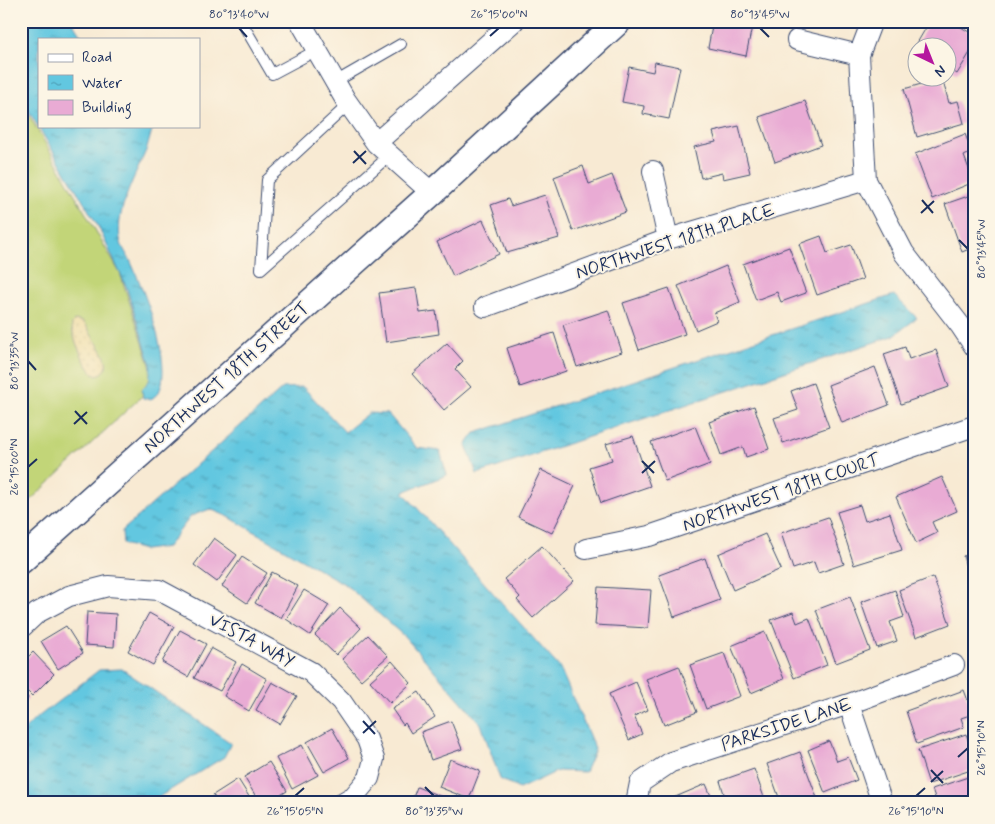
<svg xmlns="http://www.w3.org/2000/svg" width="995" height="824" viewBox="0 0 995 824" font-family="Mynerve,sans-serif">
<defs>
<pattern id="sand-dots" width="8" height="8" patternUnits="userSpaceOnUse" patternTransform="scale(1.25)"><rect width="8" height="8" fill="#eeda9e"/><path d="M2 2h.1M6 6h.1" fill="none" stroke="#ccbb8a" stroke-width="1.8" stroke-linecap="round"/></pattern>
<pattern id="water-ripples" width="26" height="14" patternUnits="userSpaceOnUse" patternTransform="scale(1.25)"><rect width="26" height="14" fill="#62c7e0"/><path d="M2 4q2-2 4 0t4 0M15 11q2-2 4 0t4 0" fill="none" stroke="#50a2b9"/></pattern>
</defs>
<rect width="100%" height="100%" fill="#fcf5e5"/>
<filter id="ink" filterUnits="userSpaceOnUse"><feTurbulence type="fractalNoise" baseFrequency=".02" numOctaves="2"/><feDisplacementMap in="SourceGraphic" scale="10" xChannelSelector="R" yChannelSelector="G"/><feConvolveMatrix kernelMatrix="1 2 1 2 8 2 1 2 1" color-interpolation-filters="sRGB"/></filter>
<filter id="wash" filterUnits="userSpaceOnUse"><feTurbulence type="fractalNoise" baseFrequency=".0096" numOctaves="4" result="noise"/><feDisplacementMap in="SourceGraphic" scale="20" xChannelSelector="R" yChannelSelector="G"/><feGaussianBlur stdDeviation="1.12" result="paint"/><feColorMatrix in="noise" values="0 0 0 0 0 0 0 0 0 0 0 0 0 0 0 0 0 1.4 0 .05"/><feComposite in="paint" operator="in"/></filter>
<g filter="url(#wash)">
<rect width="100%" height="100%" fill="#f8ead3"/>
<path fill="#c2d578" stroke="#6e826b" d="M21 101 120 273 156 383 21 509Z"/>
<path fill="url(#sand-dots)" stroke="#84847e" d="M75 320C78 321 80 321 83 322 87 325 89 331 92 336 100 348 117 368 97 376 87 372 70 334 72 323Z"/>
<path fill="url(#water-ripples)" stroke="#3e7b9f" d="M21 21H72L83 39H39V126H153C151 134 149 141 147 148 136 175 115 210 120 239 121 246 126 253 130 260 143 289 174 363 159 392 157 395 153 397 151 400L143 398 142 389 149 381 151 365 126 286 98 226 21 98Z
M894 295 917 318 893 336 477 474 466 445 475 433Z
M303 387 345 432 369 413 388 414 417 448 440 451 447 475 403 492 560 668 595 749 585 772 558 771 519 789 500 779 481 724 405 637 346 585 229 517 210 509 191 516 167 547 144 550 123 544 122 531 283 388Z
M122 669 231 743 224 757 149 803H21V733L34 720 99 670Z"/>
<g id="blocks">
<path fill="#e9abd4" d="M713 21H753L746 56 708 48Z
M930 21H951L974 35V46L957 74 948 68V48H918V59L910 55Z
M655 62 680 67 669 119 643 114 644 106 622 102 629 67 653 72Z
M942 78 949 103 958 101 964 123 917 137 904 89Z
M805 101 821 145 775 162 759 117Z
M739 126 750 173 723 179 722 173 701 178 694 147 716 142 713 132Z
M965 134 972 152 964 156 974 182 932 199 915 154Z
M583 166 589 184 612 175 626 212 573 231 554 177Z
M974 194V247L962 252 945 204Z
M545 195 559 238 507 253 491 205 508 199 511 206Z
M483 220 499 254 453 276 437 242Z
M821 236 827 253 851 245 863 279 817 295 799 244Z
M789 247 806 293 781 302 777 292 756 300 743 264Z
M726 266 740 302 714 313 717 321 696 330 678 286Z
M416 288 420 313 436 311 439 334 386 342 379 293Z
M669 288 685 334 639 350 623 303Z
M608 310 622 352 577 367 563 325Z
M554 333 566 371 520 387 507 348Z
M447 343 463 361 455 369 471 387 444 410 412 374Z
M905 347 909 359 936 350 949 387 901 404 884 354Z
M875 367 889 405 842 423 828 385Z
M813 383 829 427 783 443 774 418 798 410 791 391Z
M754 406 769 449 746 457 743 447 721 455 709 422Z
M695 426 710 464 665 481 651 442Z
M633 436 650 486 601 503 589 467 612 460 606 444Z
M541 470 575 486 552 533 518 517Z
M942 477 957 511 932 522 937 533 916 543 896 497Z
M860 505 865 521 890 513 902 550 854 565 837 512Z
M828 517 844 564 818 573 814 562 793 569 781 533Z
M765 534 781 569 733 590 718 554Z
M214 538 237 555 217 582 194 565Z
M542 546 574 581 533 618 517 600 520 597 504 579Z
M974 554V581L970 582 963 556Z
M242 557 267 573 247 603 222 586Z
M705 558 720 600 674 617 659 575Z
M272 572 298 586 281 618 255 603Z
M933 577 950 624 916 637 899 590Z
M598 587 651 590 648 628 595 625Z
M304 590 329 605 310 635 286 619Z
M895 590 904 617 890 622 897 641 877 648 861 602Z
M850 597 870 650 836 663 816 610Z
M340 608 361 628 336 655 315 635Z
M87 612 116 614 114 647 85 645Z
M793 612 797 623 809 618 827 665 794 678 771 620Z
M149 613 174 627 153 665 128 651Z
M66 626 83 653 58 669 41 641Z
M180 630 206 644 188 677 162 662Z
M765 632 784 679 751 693 731 646Z
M368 635 388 656 361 680 342 659Z
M211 648 236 662 220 691 194 678Z
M33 652 54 674 32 696 21 685V664Z
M724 653 740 696 706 709 690 665Z
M392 661 411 683 390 703 370 681Z
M242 664 267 679 249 711 224 696Z
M679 666 697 712 664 725 646 679Z
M272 682 297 696 280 724 256 710Z
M636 682 648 710 634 716 642 734 629 740 609 694Z
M21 690 28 698 21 705Z
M964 690 973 714 961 718 964 727 917 744 906 711Z
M419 692 435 717 411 733 405 723 403 725 392 709Z
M451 721 462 749 431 760 421 732Z
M332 728 349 758 324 772 307 742Z
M966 734 974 757V769L929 784 918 750Z
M829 741 837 761 848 757 857 780 825 793 808 750Z
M302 745 318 775 292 789 276 758Z
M800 752 817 798 803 803H781L767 764Z
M450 759 480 771 469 799 439 787Z
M269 762 287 791 268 803H260L244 777Z
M754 769 766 803H727L720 781Z
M974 775V803H937L932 789Z
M238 779 253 803H218L213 795Z
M706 784 714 803H675L673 798Z
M417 787 445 798 443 803H411Z"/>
</g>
</g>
<g filter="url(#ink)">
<use href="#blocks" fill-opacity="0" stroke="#3c4b70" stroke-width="1"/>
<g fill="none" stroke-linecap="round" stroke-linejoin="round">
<defs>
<path id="service" d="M241 21 272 74 317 50
M335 82 401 44
M349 104 267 180 261 269 390 155"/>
<path id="minor" d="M300 21 345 99 376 143 432 193
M872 21 859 55 866 180 904 253 960 325 974 346
M797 40 859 55
M376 143 514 21
M653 171 668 239
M485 307 668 239 866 180
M586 549 649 536 974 426
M21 628 37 613 69 596 108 586 159 590 311 672 341 701 367 739 374 759 369 778 354 796 342 803
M849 704 882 803
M636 803 640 783 671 762 849 704 954 665"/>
<path id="tertiary" d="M21 561 432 193 619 21"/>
</defs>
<use href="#service" stroke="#3c4b70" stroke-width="12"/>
<use href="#minor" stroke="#3c4b70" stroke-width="22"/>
<use href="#tertiary" stroke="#3c4b70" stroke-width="28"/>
<use href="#service" stroke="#fff" stroke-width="10"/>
<use href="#minor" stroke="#fff" stroke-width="20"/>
<use href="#tertiary" stroke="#fff" stroke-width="25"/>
</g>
</g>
<path fill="none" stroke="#1b2f5e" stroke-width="2" d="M239 28 247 37M760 28 769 37M490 36 499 28M354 151 366 164M353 163 366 151M922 200 933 213M921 213 934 201M959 240 968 249M28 361 36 370M75 411 87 424M74 424 87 412M642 461 654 473M28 467 37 459M642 473 655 461M363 721 375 734M363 733 376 721M958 757 968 748M931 770 943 783M931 782 943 771M425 787 434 796M295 796 304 788M916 796 925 788"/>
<g text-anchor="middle" stroke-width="4" stroke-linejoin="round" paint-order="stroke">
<g font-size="18" fill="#1b2f5e" stroke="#fcf5e5">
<text transform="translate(675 241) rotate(-18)" y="6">NORTHWEST 18TH PLACE</text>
<text transform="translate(226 377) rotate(-42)" y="6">NORTHWEST 18TH STREET</text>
<text transform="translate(781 492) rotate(-19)" y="6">NORTHWEST 18TH COURT</text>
<text transform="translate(252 640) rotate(28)" y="6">VISTA WAY</text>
<text transform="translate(786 724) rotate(-18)" y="6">PARKSIDE LANE</text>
</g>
</g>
<rect width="995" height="824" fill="none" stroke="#fcf5e5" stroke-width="55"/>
<rect x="38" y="38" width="162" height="90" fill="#fcf5e5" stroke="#a2a6af"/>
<rect x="48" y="54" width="25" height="8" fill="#ffffff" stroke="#a2a6af"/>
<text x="82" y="62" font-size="15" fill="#1b2f5e">Road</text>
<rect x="48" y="75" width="25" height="15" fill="url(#water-ripples)" stroke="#a2a6af"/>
<text x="82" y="88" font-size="15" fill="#1b2f5e">Water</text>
<rect x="48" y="100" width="25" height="15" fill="#e9abd4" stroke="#a2a6af"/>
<text x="82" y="112" font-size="15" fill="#1b2f5e">Building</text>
<g transform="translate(932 62) rotate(137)"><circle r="24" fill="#fcf5e5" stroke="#a2a6af"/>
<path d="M0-4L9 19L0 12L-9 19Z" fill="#b5179e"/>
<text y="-8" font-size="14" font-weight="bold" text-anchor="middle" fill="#1b2f5e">N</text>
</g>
<rect x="28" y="28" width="940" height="768" fill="none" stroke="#1b2f5e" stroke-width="2"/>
<g font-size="12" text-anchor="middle" fill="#1b2f5e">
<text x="239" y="18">80°13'40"W</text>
<text x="499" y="18">26°15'00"N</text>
<text x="760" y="18">80°13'45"W</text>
<text transform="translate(981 249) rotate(-90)" y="4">80°13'45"W</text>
<text transform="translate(14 361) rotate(-90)" y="4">80°13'35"W</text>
<text transform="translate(14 467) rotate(-90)" y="4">26°15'00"N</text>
<text transform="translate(981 748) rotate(-90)" y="4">26°15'10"N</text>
<text x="295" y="815">26°15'05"N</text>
<text x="434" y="815">80°13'35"W</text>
<text x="916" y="815">26°15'10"N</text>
</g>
</svg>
